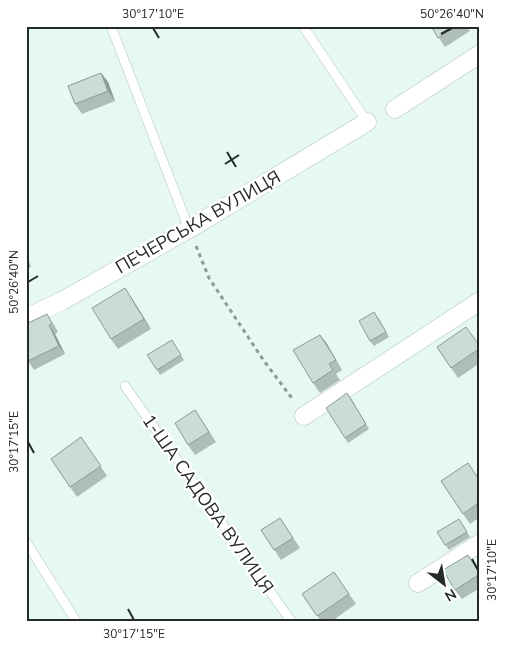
<svg xmlns="http://www.w3.org/2000/svg" width="506" height="647" viewBox="0 0 506 647" font-family="'Nunito Sans',sans-serif">
<rect width="100%" height="100%" fill="#e6f8f2"/>
<g fill="none" stroke-linecap="round" stroke-linejoin="round">
<defs>
<path id="lane" d="M111 26 189 229
M303 26 367 122
M125 386 291 621
M26 542 76 621"/>
<path id="street" d="M395 109 480 54
M26 318 62 301 189 229 367 122
M304 416 480 301
M418 583 480 543"/>
</defs>
<use href="#lane" stroke="#b4c6c0" stroke-width="10"/>
<use href="#street" stroke="#b4c6c0" stroke-width="19"/>
<path stroke="#8d9a95" stroke-width="3" stroke-dasharray="4 4" stroke-linecap="butt" d="M196 246 209 278 264 361 294 401"/>
<use href="#lane" stroke="#fff" stroke-width="9"/>
<use href="#street" stroke="#fff" stroke-width="18"/>
</g>
<path fill="#aebdb8" d="M431 26H466L470 31 445 47Z
M101 73 108 82 115 101 82 114 75 104Z
M26 256 31 267 26 269Z
M131 297 151 329 118 349 111 339Z
M378 317 389 337 374 346 370 341Z
M53 323 58 332 55 334 65 354 34 370 28 361 26 324Z
M320 335 327 344 342 370 336 374 340 380 320 393 313 383Z
M175 345 184 360 160 375 157 370Z
M480 346V363L458 378 437 347Z
M351 398 369 429 348 443 345 438Z
M195 410 216 442 195 455 188 445Z
M81 437 107 476 77 497 51 459Z
M480 480V517L470 524 441 481Z
M280 518 300 548 281 560 261 530Z
M459 519 470 537 449 550 437 532Z
M468 555 480 573V588L462 599 455 590Z
M334 572 356 604 332 621H321L302 594Z"/>
<path fill="#8d9a96" d="M101 73 108 82 115 101 108 91Z
M26 256 31 267 26 261Z
M125 288 131 297 151 329 144 319Z
M49 325 55 334 65 354 59 346Z
M320 335 327 344 342 370 336 360Z"/>
<path fill="#cadcd6" stroke="#8d9a96" d="M431 26H456L438 38Z
M101 73 108 91 75 104 68 86Z
M125 288 144 319 111 339 92 308Z
M374 312 386 332 370 341 359 321Z
M47 314 52 323 49 325 59 346 28 361 26 358V324Z
M466 327 480 346V348L451 368 437 347Z
M320 335 336 360 329 364 333 370 313 383 293 350Z
M172 340 181 355 157 370 147 355Z
M347 393 366 424 345 438 326 408Z
M195 410 209 432 188 445 175 423Z
M81 437 101 466 70 487 51 459Z
M468 463 480 481V502L463 514 441 481Z
M280 518 293 538 274 550 261 530Z
M459 519 467 532 445 545 437 532Z
M468 555 480 574 455 590 443 570Z
M334 572 349 594 317 616 302 594Z"/>
<path fill="none" stroke="#232a27" stroke-width="2" d="M153 28 159 38M441 34 452 28M227 152 236 167M225 164 239 155M28 282 38 276M28 442 34 453M472 559 478 570M128 609 134 620"/>
<g text-anchor="middle" stroke-width="5" stroke-linejoin="round" paint-order="stroke">
<g font-size="18" fill="#232a27" stroke="#fff">
<text transform="translate(198 222) rotate(-30)" y="6">ПЕЧЕРСЬКА ВУЛИЦЯ</text>
<text transform="translate(208 504) rotate(55)" y="6">1-ША САДОВА ВУЛИЦЯ</text>
</g>
</g>
<rect width="506" height="647" fill="none" stroke="#ffffff" stroke-width="55"/>
<g transform="translate(444 584) rotate(149)" stroke="#ffffff" stroke-width="4" paint-order="stroke">
<path d="M0-4L9 19L0 12L-9 19Z" fill="#232a27"/>
<text y="-8" font-size="14" font-weight="bold" text-anchor="middle" fill="#232a27">N</text>
</g>
<rect x="28" y="28" width="450" height="592" fill="none" stroke="#232a27" stroke-width="2"/>
<g font-size="12" text-anchor="middle" fill="#232a27">
<text x="153" y="18">30°17'10"E</text>
<text x="452" y="18">50°26'40"N</text>
<text transform="translate(14 282) rotate(-90)" y="4">50°26'40"N</text>
<text transform="translate(14 442) rotate(-90)" y="4">30°17'15"E</text>
<text transform="translate(492 570) rotate(-90)" y="4">30°17'10"E</text>
<text x="134" y="638">30°17'15"E</text>
</g>
</svg>
